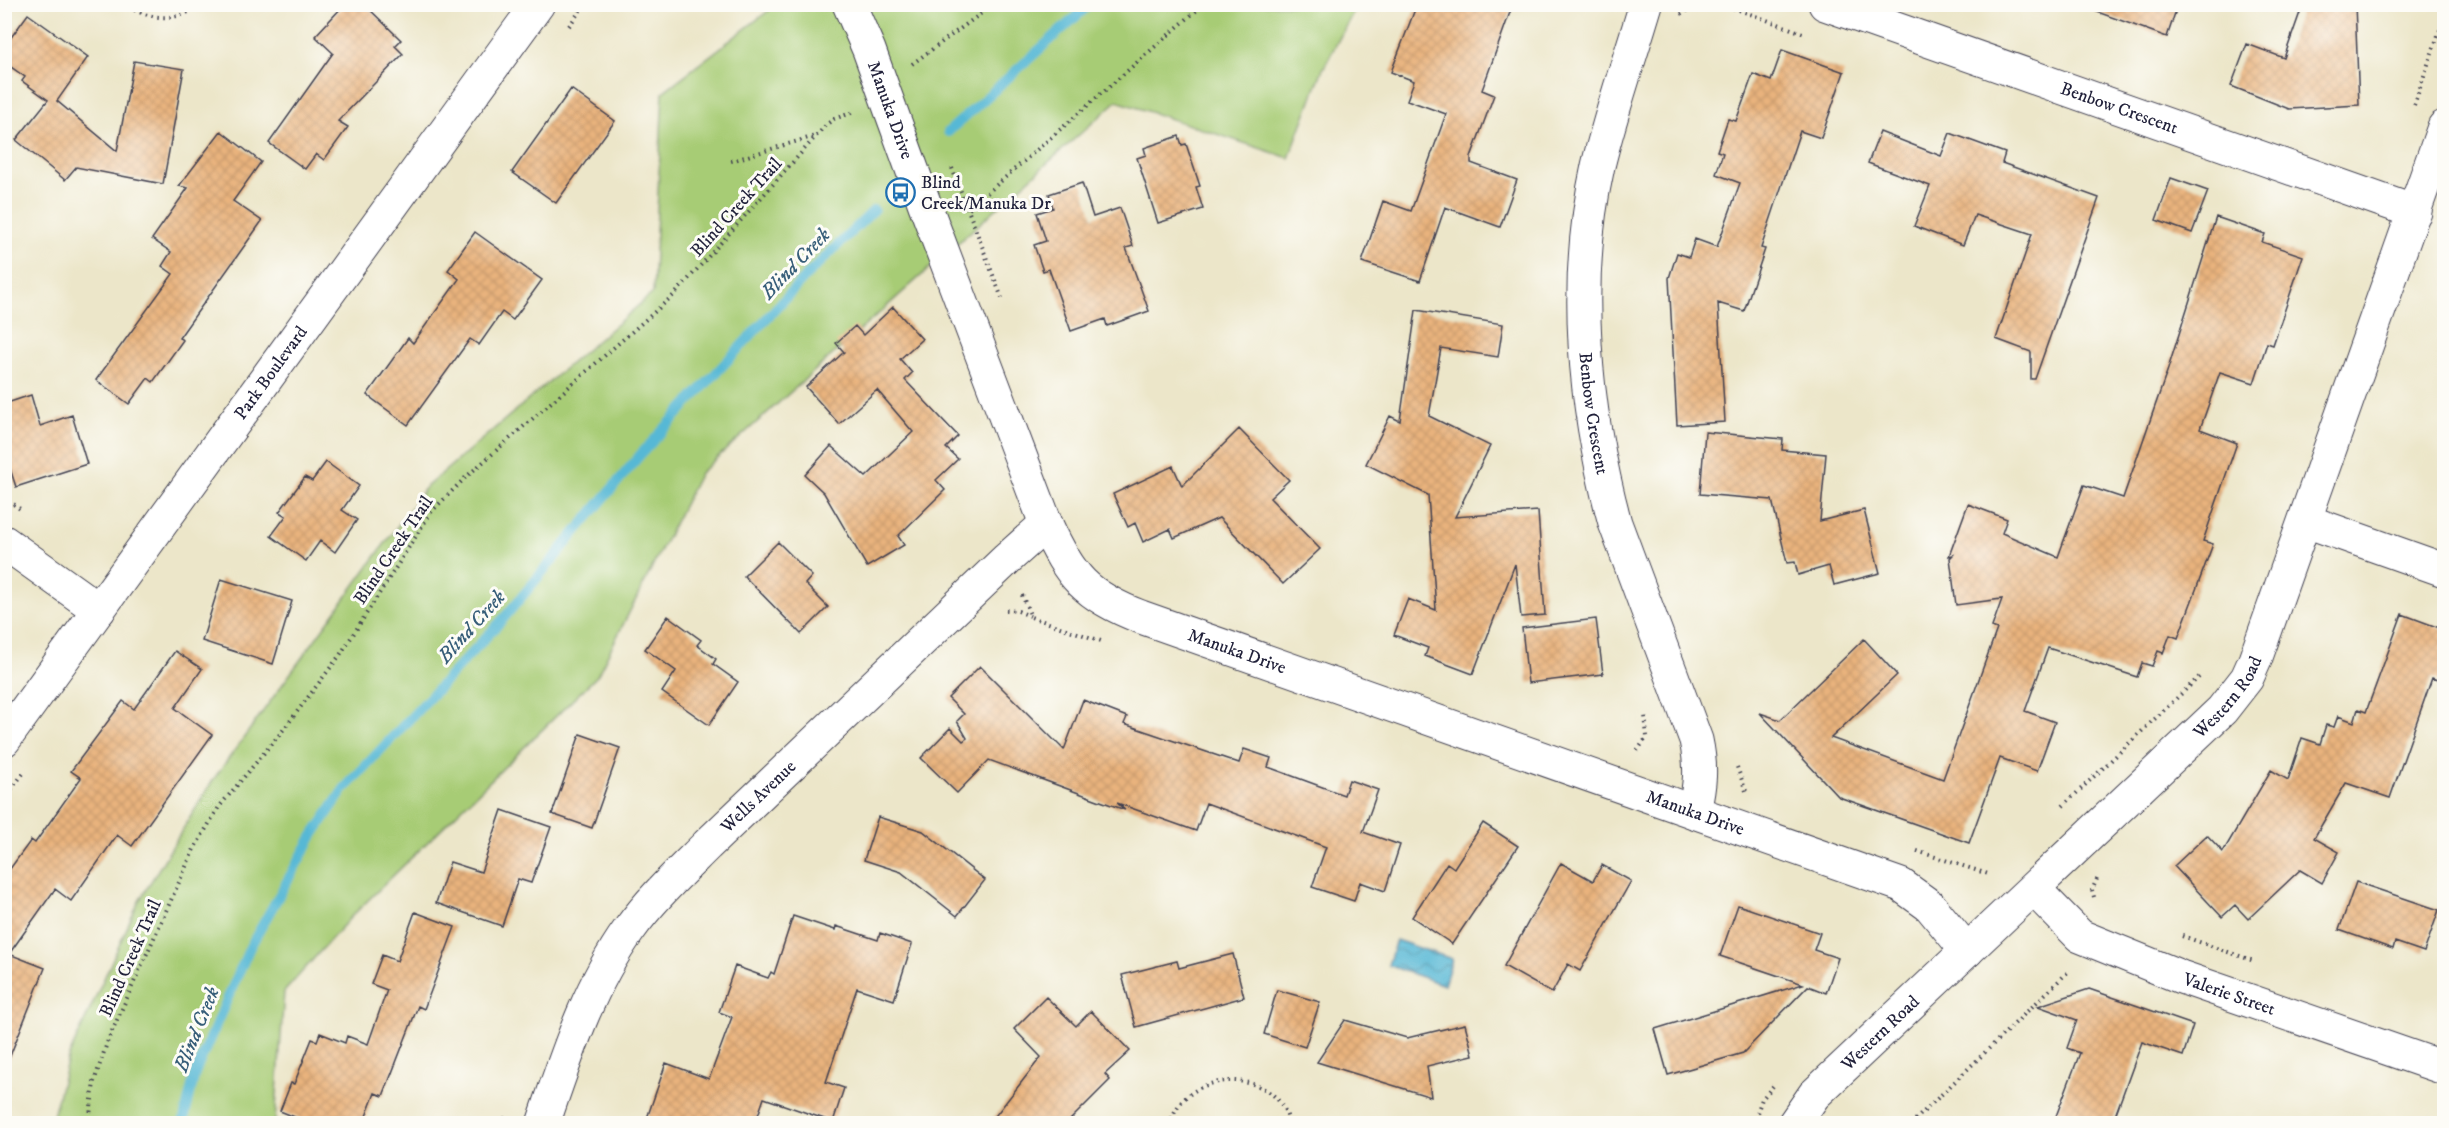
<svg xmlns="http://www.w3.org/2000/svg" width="2449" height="1128" viewBox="0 0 2449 1128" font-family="'IM FELL DW Pica',serif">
<defs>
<pattern id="water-waves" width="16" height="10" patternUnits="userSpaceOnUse" patternTransform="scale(1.5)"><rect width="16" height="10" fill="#57b8d5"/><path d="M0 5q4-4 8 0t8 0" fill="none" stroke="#4895ae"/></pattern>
<pattern id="building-cross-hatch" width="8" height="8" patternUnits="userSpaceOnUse" patternTransform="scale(1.5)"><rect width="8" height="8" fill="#e9b37d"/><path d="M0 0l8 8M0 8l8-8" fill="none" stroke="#c89a6d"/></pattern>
</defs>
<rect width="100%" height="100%" fill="#fdfcf7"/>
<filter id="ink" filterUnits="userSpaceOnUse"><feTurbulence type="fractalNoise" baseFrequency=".0167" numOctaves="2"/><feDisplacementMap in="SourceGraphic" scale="12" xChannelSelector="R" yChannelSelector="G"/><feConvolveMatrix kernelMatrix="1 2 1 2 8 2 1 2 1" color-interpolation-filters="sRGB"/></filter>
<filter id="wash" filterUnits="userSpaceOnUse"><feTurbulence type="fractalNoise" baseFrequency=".008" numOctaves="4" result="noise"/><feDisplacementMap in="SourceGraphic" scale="24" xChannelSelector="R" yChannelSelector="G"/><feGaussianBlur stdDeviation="1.35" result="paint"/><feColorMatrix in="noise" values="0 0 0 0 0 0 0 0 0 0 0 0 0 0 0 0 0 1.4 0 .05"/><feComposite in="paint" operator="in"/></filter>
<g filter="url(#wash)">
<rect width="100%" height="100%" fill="#ece6c9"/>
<path fill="#a7cc75" stroke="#647758" stroke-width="1.5" d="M776 5H1357L1322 71 1289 158 1117 101 700 473 597 676 350 918 284 992 275 1123 51 1124 68 1058 139 901 213 780 426 487 653 293 663 92Z"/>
<path fill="url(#water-waves)" stroke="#3c6d88" stroke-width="1.5" d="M1396 940 1452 959 1444 985 1388 965Z"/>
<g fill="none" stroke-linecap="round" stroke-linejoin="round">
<path stroke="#57b8d5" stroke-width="10" d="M948 132 1090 4
M183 1124 195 1073 250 947 312 837 344 789 504 618 640 455 804 278 874 210"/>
</g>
<g id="blocks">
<path fill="url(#building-cross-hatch)" d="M345 4H364L401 40 395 46 403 54 338 121 348 127 324 160 316 154 305 169 269 143 333 53 315 36Z
M1417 4H1513L1482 90 1494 95 1471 157V163L1517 180 1500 227 1445 207 1420 281 1362 262 1383 201 1411 211 1446 114 1407 100 1414 81 1391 72Z
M2089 4H2178L2167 37 2089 9Z
M2303 4H2355L2359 105 2289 109 2231 86 2247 44 2284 58Z
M28 14 88 57 57 101 117 151 134 61 184 69 163 184 76 167 65 180 16 140 48 100 22 81 25 77 4 62V47Z
M1782 50 1844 72 1821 138 1800 131 1761 248 1765 249 1744 311 1718 303 1725 422 1677 425 1669 278 1677 253 1689 257 1695 239 1717 247 1740 183 1716 174 1723 153 1717 151 1728 119 1736 121 1753 74 1771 81Z
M571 89 615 121 556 203 512 172Z
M221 131 261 162 233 201 262 221 179 338 183 340 153 382 148 378 129 404 96 380 173 274 162 266 171 252 152 239 188 188 179 186Z
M1880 132 1941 156 1950 133 2005 153 2002 163 2099 198 2035 379H2031V352L1996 339 2032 234 1975 215 1963 245 1914 226 1930 186 1868 163Z
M1179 136 1182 145 1186 144 1200 186 1196 187 1203 209 1158 223 1137 158 1146 155 1144 148Z
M2171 178 2208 191 2192 233 2156 220Z
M1082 183 1093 217 1120 208 1133 246 1126 248 1149 311 1107 326 1105 319 1071 331 1049 269 1043 271 1034 245 1046 241 1037 213 1053 208 1049 194Z
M2216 217 2265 234 2262 242 2303 256 2273 345 2267 343 2254 383 2220 372 2200 429 2237 443 2203 541 2213 544 2178 638 2170 635 2163 653 2158 651 2152 666 2142 663 2137 677 2048 648 2025 711 2055 722 2037 771 2000 758 1969 843 1839 797 1760 713 1780 720 1864 639 1897 675 1831 738 1943 779 1997 629 1992 627 2002 599 1956 605 1950 558 1953 555 1949 556 1968 504 2007 519 2002 533 2058 557 2084 485 2123 498 2168 369Z
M475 232 542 280 513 320 502 312 479 345 470 339 408 425 367 395 408 338 413 343 459 279 448 270Z
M893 307 922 339 900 359 912 373 905 380 958 436 946 448 958 459 936 480 945 490 898 536 904 545 867 567 824 493 805 475 831 446 866 477 913 432 877 390 839 424 806 387 844 352 836 343 855 326 863 335Z
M1416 310 1503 324 1498 357 1441 348 1429 416 1490 446 1455 517 1538 511 1545 615 1521 617 1515 564 1473 674 1425 656 1428 648 1394 635 1408 599 1436 610 1428 495 1366 464 1390 416 1400 421Z
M31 395 40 426 72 415 87 464 16 487 4 450V404Z
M1239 429 1289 480 1270 498 1320 549 1283 584 1219 518 1174 538 1170 529 1143 542 1135 523 1128 527 1113 494 1173 466 1182 486Z
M1705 432 1783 439 1782 450 1826 454 1820 521 1864 510 1880 573 1834 585 1829 566 1798 575 1795 562 1787 563 1772 500 1700 494Z
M326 462 359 486 342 510 357 520 335 552 320 541 306 561 271 536 286 516 279 512 305 477 312 481Z
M778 542 812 576 805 584 828 607 801 634 744 576Z
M221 579 292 601 273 664 202 641Z
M2402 614 2445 630V683L2432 678 2390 798 2346 783 2314 838 2339 852 2322 883 2300 870 2248 919 2235 905 2222 917 2174 866 2207 835 2223 852 2271 770 2288 780 2302 738 2320 744 2326 725 2334 727 2338 716 2354 722 2358 709 2366 712Z
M668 616 701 640 697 645 716 659 713 664 738 682 709 725 662 692 676 671 645 649Z
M1596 619 1603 674 1528 683 1522 628Z
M175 651 202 669 175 708 212 735 132 846 117 835 71 901 55 889 9 954 45 968 6 1066 4 1065V877L31 840 35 843 81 778 71 771 123 701 134 709Z
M980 666 1064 750 1083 700 1127 717 1124 724 1239 763 1244 749 1271 758 1268 767 1344 795 1349 780 1378 790 1363 832 1400 845 1385 891 1360 882 1354 901 1312 887 1326 847 1206 803 1196 831 1117 803 1125 810 989 760 957 793 921 758 950 728 963 741 967 738 957 721 964 714 948 698Z
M580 734 620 748 592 828 552 814Z
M502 810 551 827 531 883 518 879 502 926 436 903 450 862 481 872Z
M878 817 923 831 985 880 957 916 901 872 864 860Z
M1483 823 1518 846 1452 944 1412 917 1447 863 1454 868Z
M1561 863 1593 881 1602 865 1631 881 1580 971 1568 964 1552 993 1504 966Z
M2356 882 2439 910 2424 952 2395 942 2393 949 2339 930Z
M1738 905 1820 933 1814 950 1838 958 1826 993 1808 986 1743 1053 1668 1075 1655 1029 1803 984 1720 956Z
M415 912 455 927 424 1009 418 1006 383 1096 375 1093 363 1124H312L280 1111 291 1083 294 1084 312 1039 317 1041 320 1033 345 1043 347 1036 368 1044 387 990 371 984 382 955 397 961Z
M793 916 835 930 836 926 878 940 880 933 912 944 894 1000 857 988 826 1082 844 1088 833 1122 764 1098 755 1124H645L666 1063 709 1079 732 1017 719 1012 735 966 768 978 771 972 774 974Z
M1233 954 1244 997 1136 1027 1122 975 1177 961 1179 968Z
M2089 989 2193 1025 2183 1056 2142 1042 2112 1124H2053L2080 1053 2067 1048 2077 1020 2038 1006Z
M1277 990 1320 1002 1305 1047 1264 1034Z
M1046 997 1076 1026 1091 1011 1130 1051 1105 1074 1110 1080 1066 1124H989L1041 1057 1014 1029Z
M1345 1020 1407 1038 1465 1024 1473 1055 1427 1066 1431 1097 1317 1062Z"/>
</g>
</g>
<g filter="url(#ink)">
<use href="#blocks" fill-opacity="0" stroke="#403f50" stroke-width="1.5"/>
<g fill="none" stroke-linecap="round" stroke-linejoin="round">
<defs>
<g id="minor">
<path id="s1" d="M849 4 869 50 925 205 1046 524C1070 577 1086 596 1141 617L1901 885 1930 906 1967 951"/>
<path id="s2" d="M1646 4C1630 58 1611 112 1598 166 1572 283 1584 408 1615 523L1696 740C1702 768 1700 785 1694 812"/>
<path id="s3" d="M1825 4 2415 212"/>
<path d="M2306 521 2444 570"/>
<path d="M4 542 99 610"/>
<path id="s4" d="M4 740 538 4"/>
<path id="s5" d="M2034 889 2080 936 2181 977 2444 1068"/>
<path id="s6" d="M543 1124C566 1057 588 987 629 930 651 899 680 872 707 845L1007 559 1046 524"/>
<path id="s7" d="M1794 1124 1814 1095 2222 710 2247 678 2255 660 2444 127"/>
</g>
</defs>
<use href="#minor" stroke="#403f50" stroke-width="35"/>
<path stroke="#403f50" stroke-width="4" stroke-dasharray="1.5 4.5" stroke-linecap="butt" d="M124 4C147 20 179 23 201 4
M1722 4 1803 33
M1681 14 1700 4
M569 26 585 4
M912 64 994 4
M2414 105 2444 18
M731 161 815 136
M952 168 1003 301
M969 209 1204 4
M4 497 20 509
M1022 595 1031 617 1101 641
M1006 610 1018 611 1030 616
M1637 751 1647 737 1645 714
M1737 767 1746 791
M4 799 25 771
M2063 806 2199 677
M1917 851 1991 875
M2094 897 2092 890 2097 879
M2182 936 2254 961
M89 1124 94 1082 108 1040 194 849 219 807 284 729 340 655 432 511 466 477 675 294 827 124 834 119 854 112
M503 1124 507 1113
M1170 1124C1185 1066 1280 1067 1289 1124
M1753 1124 1762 1099 1774 1085
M1911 1124 2070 970"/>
<use href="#minor" stroke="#fff" stroke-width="33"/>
</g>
</g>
<defs>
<symbol id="bus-ring" viewBox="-11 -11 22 22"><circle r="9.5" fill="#fdfcf7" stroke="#1f6fb2" stroke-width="1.5"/><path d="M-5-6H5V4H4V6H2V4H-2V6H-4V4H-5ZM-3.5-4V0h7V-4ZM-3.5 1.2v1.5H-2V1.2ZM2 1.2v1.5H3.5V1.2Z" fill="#1f6fb2"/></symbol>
</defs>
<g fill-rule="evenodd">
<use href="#bus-ring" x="884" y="176" width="33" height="33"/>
</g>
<g text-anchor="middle" stroke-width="6" stroke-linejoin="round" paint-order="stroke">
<g font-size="18" fill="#22223b" stroke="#fdfcf7">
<text dy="6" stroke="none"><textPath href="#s3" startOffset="312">Benbow Crescent</textPath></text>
<text dy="6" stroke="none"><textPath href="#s1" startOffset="114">Manuka Drive</textPath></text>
<text transform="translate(736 207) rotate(-48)" y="6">Blind Creek Trail</text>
<text dy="6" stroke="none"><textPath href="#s4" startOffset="454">Park Boulevard</textPath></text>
<text dy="6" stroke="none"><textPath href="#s2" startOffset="418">Benbow Crescent</textPath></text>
<text transform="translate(393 550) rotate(-56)" y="6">Blind Creek Trail</text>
<text dy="6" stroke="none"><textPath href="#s1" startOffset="796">Manuka Drive</textPath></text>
<text dy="6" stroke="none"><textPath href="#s7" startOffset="610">Western Road</textPath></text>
<text dy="6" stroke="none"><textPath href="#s6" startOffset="399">Wells Avenue</textPath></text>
<text dy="6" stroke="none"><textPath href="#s1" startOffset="1282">Manuka Drive</textPath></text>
<text transform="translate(130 958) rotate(-66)" y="6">Blind Creek Trail</text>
<text dy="6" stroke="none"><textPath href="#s5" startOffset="226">Valerie Street</textPath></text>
<text dy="6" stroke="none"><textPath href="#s7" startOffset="126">Western Road</textPath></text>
</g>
<g font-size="18" fill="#22223b" stroke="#fdfcf7" text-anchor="start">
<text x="921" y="188">Blind<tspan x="921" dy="21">Creek/Manuka Dr</tspan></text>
</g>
<g font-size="20" font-style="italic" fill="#375e79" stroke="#fdfcf7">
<text transform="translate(795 263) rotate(-46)" y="7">Blind Creek</text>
<text transform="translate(471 626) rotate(-48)" y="7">Blind Creek</text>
<text transform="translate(196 1029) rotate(-68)" y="7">Blind Creek</text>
</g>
</g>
<rect width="2449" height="1128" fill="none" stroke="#fdfcf7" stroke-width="24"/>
</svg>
